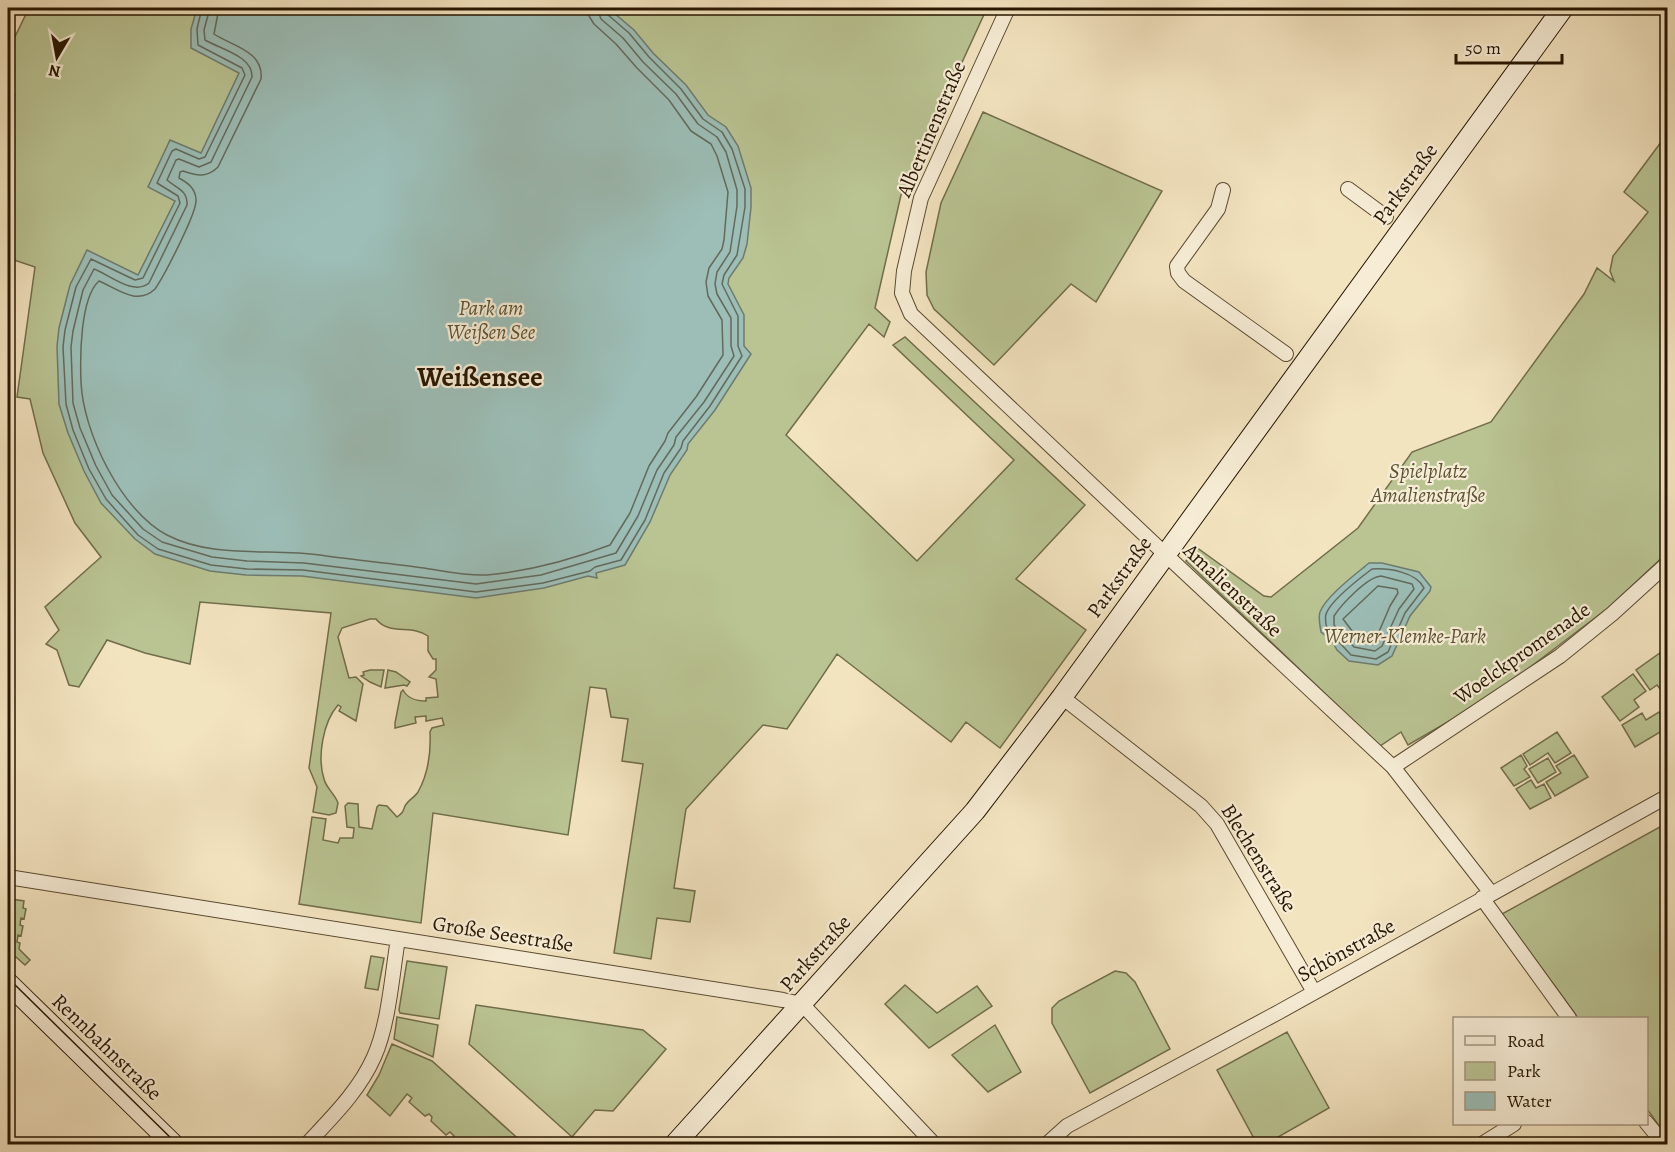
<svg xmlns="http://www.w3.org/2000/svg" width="1675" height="1152" viewBox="0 0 1675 1152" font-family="Alegreya,serif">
<rect width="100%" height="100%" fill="#f3e4c0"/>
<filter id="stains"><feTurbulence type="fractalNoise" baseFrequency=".00333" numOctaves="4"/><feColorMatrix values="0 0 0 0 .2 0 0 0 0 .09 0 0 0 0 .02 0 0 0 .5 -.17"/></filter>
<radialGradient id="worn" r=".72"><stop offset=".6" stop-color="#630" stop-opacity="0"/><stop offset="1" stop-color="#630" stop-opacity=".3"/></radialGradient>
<path fill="#bac493" stroke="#706d4a" stroke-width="1.5" d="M29 8H987L901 195 875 308 890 322 884 337 869 324 786 435 917 561 1014 460 893 345 905 337 1085 505 1016 579 1086 630 1000 748 966 722 951 742 837 654 787 729 763 725 686 809 674 888 695 891 690 922 657 918 651 959 614 953 643 764 622 761 628 719 611 717 606 689 590 687 568 835 433 813 421 923 299 904 312 817 326 819 323 840 338 843 340 838H353L354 828 347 827 345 806 348 803 358 804 359 827 372 829 377 807 379 805 387 806 397 817C403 813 403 811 405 806 408 800 415 797 418 792 428 774 431 752 430 732L432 728 444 725 442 718 426 721V716L415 717 416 723 395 728V723L401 692 403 690C408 699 416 701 426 701V698L438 697 436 679 429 677 436 670V659H433L428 651V636C412 624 389 636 376 619H370L342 628 338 637 349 678 356 677 363 684 356 721 339 711 341 707 338 705C323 722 317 757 324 779 326 788 335 794 338 803L336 813 329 815 313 812 317 787 309 768 331 613 200 602 190 664 145 653 107 640 79 687 69 685 57 650 46 644 59 630 45 607 101 557 75 523 43 453 30 399 17 397 35 267 8 258V110L15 95 8 91V51Z
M983 112 1162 191 1096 302 1071 284 994 365 934 309 927 295 926 272 941 203Z
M1667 134V553L1608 608 1525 671 1479 704 1408 745 1401 732 1380 746 1186 561 1196 547 1264 596 1271 597 1358 528 1412 452 1491 422 1584 294 1597 268 1614 281 1610 271 1613 256 1648 212 1624 192Z
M1667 648V690L1663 693 1657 685 1650 690 1636 670Z
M370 670H384L381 687 370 682 361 676 364 675 363 672Z
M388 670 396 672 410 682 407 686 404 685 385 688Z
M1633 674 1646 691 1634 700 1639 707 1620 721 1602 697Z
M1659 712 1667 728 1635 747 1622 725 1642 713 1646 720Z
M1557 732 1571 753 1555 763 1548 753 1530 765 1523 754Z
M1521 755 1527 766 1524 769 1530 777 1514 786 1501 768Z
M1574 755 1588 777 1555 796 1546 782 1561 773 1556 766Z
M1548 758 1556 772 1538 783 1529 769Z
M1531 780 1536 788 1544 784 1551 798 1530 809 1516 789Z
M1667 823V1137L1647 1109 1646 1018H1578L1502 914Z
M11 899 24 901 23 908 26 909 24 919 21 918 20 925 23 926 21 936 18 935 17 942 20 943 19 949 30 960 25 965 8 950V901Z
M371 956 384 958 378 990 365 988Z
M407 961 447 967 439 1019 400 1013 399 1010Z
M1115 971 1126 973 1135 982 1170 1049 1090 1093 1052 1023V1008L1059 1001Z
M905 985 937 1013 977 986 992 1006 929 1048 885 1004Z
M476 1005 643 1030 666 1049 613 1111 595 1110 572 1137 469 1044Z
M397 1017 438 1025 433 1057 394 1039Z
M995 1025 1021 1072 988 1092 952 1055Z
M1287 1032 1329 1108 1266 1144H1257L1217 1070Z
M392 1044 432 1061 524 1144H457L452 1140 454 1136 450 1132 446 1135 431 1121 432 1117 429 1114 425 1116 409 1102 412 1098 407 1094 390 1116 367 1095 379 1075Z"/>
<path fill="#9cbeb7" stroke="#6d7b6e" stroke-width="1.5" d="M197 8H608L634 30 653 53 686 85 708 115 726 127 738 146 751 188V207L747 244 743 258 729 278 728 284 744 315V346L751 354 715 410 688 444 687 450 670 475 650 522 625 565 596 573 597 578 588 576 544 588 476 598 302 576 246 575 210 571 155 554 135 539 101 503 84 471 68 433 59 404 57 346 59 328 70 285 87 250 138 275 175 201 148 187 170 140 201 153 239 73 191 48V29Z
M1369 563H1382L1419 572 1431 587 1430 591 1410 616 1392 656 1378 665 1349 661 1337 650 1332 641 1321 632C1320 626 1318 617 1320 612 1326 596 1356 574 1369 563Z"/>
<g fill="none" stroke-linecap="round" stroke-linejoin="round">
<path stroke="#626a5c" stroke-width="1.5" d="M202 8 197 29 198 45 242 68 245 75 205 157 199 159 176 149 172 151 157 183 178 196 180 203 143 278 135 280 91 259 76 287 65 330 63 347 66 404 73 430 89 469 106 499 138 535 158 549 211 565 247 569 303 570 476 592 543 583 590 571 595 567 621 560 645 520 664 473 681 448 683 441 710 406 742 356 738 346V316L722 284 724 275 737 255 745 207V189L732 149 722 132 703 119 681 89 649 57 629 33 607 14 605 8
M210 8 204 30 205 40C220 49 253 56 252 77L211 162 199 167 179 159 176 160 167 180C176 188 188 190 187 205L149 283C133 296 110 275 94 269L83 290 73 331 71 347 73 403 80 428 96 466 112 495 143 529 162 542 212 557 247 561 304 563 476 584 541 575 616 553 638 516 657 470 674 445 676 437 704 402 734 356 731 346V318L717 294 715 284 717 272 730 252 737 206V190L726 152 717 137 698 124 676 94 643 62 623 38 601 19 597 8
M219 8 214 34C232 46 264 51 261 79L218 167C207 178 197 176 183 171L180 172 179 178C188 183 195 188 196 199 198 211 164 276 155 289 137 306 118 289 99 281 80 298 80 357 81 382 83 432 121 511 167 535 213 559 271 548 320 555 354 560 389 563 424 568 444 571 466 576 487 575 529 571 571 560 610 545L630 513 649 466 665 441 668 433 696 397 723 355 722 320 708 296 706 282 709 268 722 249 724 240 728 192 717 156 711 144 691 131 669 100 637 68 616 44 594 24 589 16 588 8
M1372 569C1389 568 1416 572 1424 588L1405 613 1388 652 1376 659 1351 655 1327 629C1326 625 1325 618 1326 614 1331 600 1360 578 1372 569Z
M1381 576 1412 584 1414 589 1399 609 1382 646 1375 651 1354 647 1334 625V616C1341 605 1367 577 1381 576Z
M1378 586 1397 589 1398 593 1390 606 1375 641 1372 642 1359 640 1343 619Z"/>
<defs>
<path id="street" d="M1008 8 921 198 904 271 902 293 911 314 1165 554 1393 767 1491 893
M1348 189 1386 217
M1223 190 1218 209 1177 266 1178 273 1184 281 1286 354
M1062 697 1201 806 1217 824 1314 992
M1393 767 1560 656 1612 614 1668 563
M8 877 783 1000 802 1004 934 1144
M1482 898 1569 1018
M1646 1122 1664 1144
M307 1144C332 1117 359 1091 374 1057 389 1024 392 974 398 939
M1047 1144 1067 1126 1279 1012 1668 796
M1482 1144 1514 1124"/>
<path id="secondary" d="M8 983 173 1144
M675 1144 975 811 1062 697 1563 8"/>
</defs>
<use href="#street" stroke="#5a4a30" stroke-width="16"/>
<use href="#secondary" stroke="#271600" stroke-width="22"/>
<use href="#street" stroke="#f7edd6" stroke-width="14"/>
<use href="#secondary" stroke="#f7edd6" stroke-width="20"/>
<path stroke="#271600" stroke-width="1.5" d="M8 978 177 1144"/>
</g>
<g text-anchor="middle" stroke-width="4.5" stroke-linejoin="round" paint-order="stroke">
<g font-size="21" fill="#271600" stroke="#f7edd6">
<text transform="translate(931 129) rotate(-67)" y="7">Albertinenstraße</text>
<text transform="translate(1405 184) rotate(-54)" y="7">Parkstraße</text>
<text transform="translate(1119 577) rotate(-54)" y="7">Parkstraße</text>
<text transform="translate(1233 590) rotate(43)" y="7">Amalienstraße</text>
<text transform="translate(1522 653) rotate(-35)" y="7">Woelckpromenade</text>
<text transform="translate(1259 858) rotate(58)" y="7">Blechenstraße</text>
<text transform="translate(503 934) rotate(9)" y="7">Große Seestraße</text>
<text transform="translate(1346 950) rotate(-29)" y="7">Schönstraße</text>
<text transform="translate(815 953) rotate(-48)" y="7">Parkstraße</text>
<text transform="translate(107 1047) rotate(44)" y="7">Rennbahnstraße</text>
</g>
<g font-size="21" font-style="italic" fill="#5a5333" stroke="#f7edd6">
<text x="491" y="315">Park am<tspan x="491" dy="24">Weißen See</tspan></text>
<text x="1428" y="478">Spielplatz<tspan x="1428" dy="24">Amalienstraße</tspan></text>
<text x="1405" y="643">Werner-Klemke-Park</text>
</g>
<g font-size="27" font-weight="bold" fill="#271600" stroke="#f7edd6">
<text x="480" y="386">Weißensee</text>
</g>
</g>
<rect width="1675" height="1152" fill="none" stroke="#f3e4c0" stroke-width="30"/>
<rect x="9" y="9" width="1657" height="1134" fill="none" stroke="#271600" stroke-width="3"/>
<rect x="15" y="15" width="1645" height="1122" fill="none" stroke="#271600" stroke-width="1.5"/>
<rect x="1453" y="1017" width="195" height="108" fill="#f7edd6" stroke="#a49780" stroke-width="1.5"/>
<rect x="1465" y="1036" width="30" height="9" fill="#f7edd6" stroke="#a49780" stroke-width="1.5"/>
<text x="1507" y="1047" font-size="18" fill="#271600">Road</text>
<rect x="1465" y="1062" width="30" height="18" fill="#bac493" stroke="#a49780" stroke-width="1.5"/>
<text x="1507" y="1077" font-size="18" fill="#271600">Park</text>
<rect x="1465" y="1092" width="30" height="18" fill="#9cbeb7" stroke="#a49780" stroke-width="1.5"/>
<text x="1507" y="1107" font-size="18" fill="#271600">Water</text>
<g transform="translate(57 57) rotate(190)" stroke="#f7edd6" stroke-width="4.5" paint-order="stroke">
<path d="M0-4.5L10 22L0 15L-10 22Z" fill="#271600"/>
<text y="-9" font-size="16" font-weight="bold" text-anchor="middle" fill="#271600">N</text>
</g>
<path d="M1456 54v9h106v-9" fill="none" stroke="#271600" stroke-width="3"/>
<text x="1465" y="54" font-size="18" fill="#271600" stroke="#f7edd6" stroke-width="4.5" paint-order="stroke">50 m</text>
<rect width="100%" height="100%" filter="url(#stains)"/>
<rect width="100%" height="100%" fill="url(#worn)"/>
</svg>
